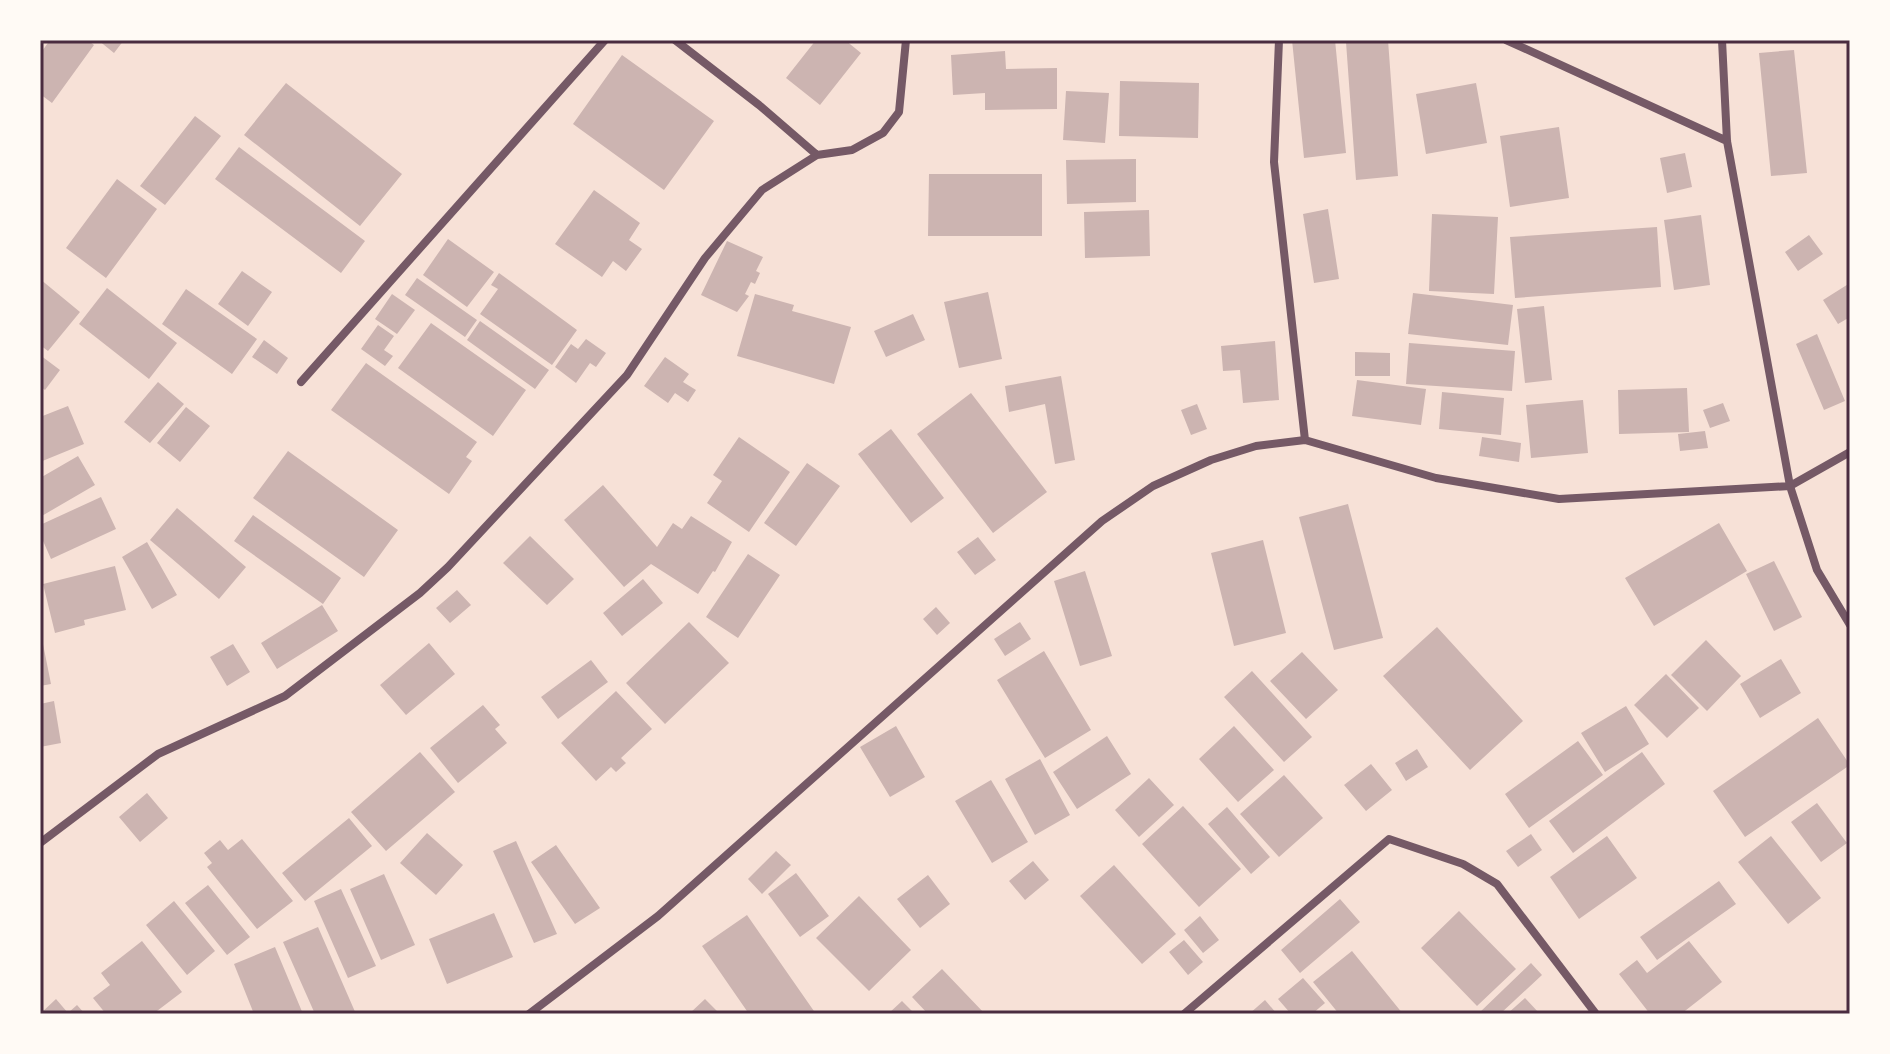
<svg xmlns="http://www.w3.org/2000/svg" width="1890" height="1054" viewBox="0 0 1890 1054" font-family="Signika,sans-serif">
<rect width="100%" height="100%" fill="#f7e1d7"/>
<path fill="#ccb4b1" d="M50 40H87L94 45 52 103 40 94V54Z
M98 40H124L114 53Z
M816 40H845L861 53 820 105 786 78Z
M1292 40H1335L1346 153 1304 158Z
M1388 40 1398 176 1356 180 1346 42Z
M1794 50 1807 173 1771 176 1759 53Z
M1005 51 1006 69 1057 68V109L985 110V93L953 95 951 55Z
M622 55 714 121 664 190 573 124Z
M1120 81 1199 83 1198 138 1119 136Z
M286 83 402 174 360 226 244 135Z
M1476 83 1487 143 1426 154 1416 94Z
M1066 91 1109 93 1105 143 1063 140Z
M195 116 221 136 165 205 140 186Z
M1559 127 1569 198 1510 207 1500 136Z
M239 147 365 241 341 273 215 179Z
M1685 153 1692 187 1667 193 1660 158Z
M1136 159V202L1067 204 1066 160Z
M929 174H1042V236H928Z
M117 179 157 209 106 278 66 248Z
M594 190 640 223 629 240 642 249 626 271 613 261 602 277 555 244Z
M1328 209 1339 279 1314 283 1303 214Z
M1149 210 1150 256 1085 258 1084 212Z
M1432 214 1498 217 1494 294 1429 291Z
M1701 215 1710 285 1674 290 1664 220Z
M1657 227 1661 287 1515 298 1510 237Z
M1809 235 1823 254 1798 271 1785 252Z
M448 239 494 272 467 307 423 275Z
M727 241 763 257 756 271 760 273 755 284 751 282 745 294 749 296 737 312 701 295Z
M242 271 272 292 248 326 218 304Z
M499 273 577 330 552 365 480 314 498 289 491 285Z
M417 278 477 320 465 337 405 295Z
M40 279 80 312 48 351 40 345Z
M1850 283V317L1838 324 1823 300Z
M107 288 177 343 149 379 79 324Z
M186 289 257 339 232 374 162 324Z
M988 292 1002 359 959 368 944 302Z
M1413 293 1513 305 1508 345 1408 334Z
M392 294 415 310 397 334 375 319Z
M755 294 794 305 792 311 851 327 834 384 737 356Z
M1544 306 1552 380 1525 383 1517 309Z
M913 314 925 340 886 357 874 331Z
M480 321 549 370 535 389 467 340Z
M431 323 526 390 493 436 398 368Z
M378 325 394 336 384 350 393 356 385 366 361 349Z
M1817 334 1845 401 1824 410 1796 344Z
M586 339 606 353 596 367 590 363 576 383 555 367 571 344 578 349Z
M264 340 288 358 277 374 252 357Z
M1275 341 1279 400 1243 403 1240 370 1223 371 1221 346Z
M1409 343 1515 351 1512 391 1406 384Z
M1355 352 1390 353V376H1355Z
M40 355 60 370 45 390 40 386Z
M665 357 689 374 683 382 696 390 688 402 675 393 668 403 644 386Z
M366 363 477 442 466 457 472 461 449 494 331 410Z
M1061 376 1075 460 1055 464 1045 404 1009 412 1005 386Z
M1357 380 1426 389 1421 425 1352 416Z
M158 382 184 404 150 443 124 422Z
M1687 388 1689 432 1619 434 1618 390Z
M1442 392 1504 398 1501 435 1439 429Z
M971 393 1047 492 993 533 917 434Z
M1583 400 1588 453 1531 458 1526 405Z
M1723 403 1730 421 1710 428 1703 410Z
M1197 404 1207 429 1191 435 1181 410Z
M68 406 84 444 40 462V417Z
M186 407 210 426 180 462 157 443Z
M891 429 944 498 911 523 858 454Z
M1705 431 1708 448 1680 451 1678 434Z
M739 437 790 472 749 532 707 503 722 481 713 475Z
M1482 437 1521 443 1519 462 1479 456Z
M288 451 398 530 364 577 253 498Z
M78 456 95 485 40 517V478Z
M807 463 840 486 796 546 764 523Z
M603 485 657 547 673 523 682 529 691 516 732 542 715 572 713 571 698 594 651 564 624 587 564 520Z
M101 497 116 529 51 559 40 534V525Z
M1348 504 1383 638 1334 650 1299 517Z
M177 508 246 567 219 599 150 540Z
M253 515 341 578 323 604 234 541Z
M1719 523 1747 571 1654 626 1625 578Z
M530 536 574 579 547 605 503 563Z
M978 537 996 560 975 575 957 552Z
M1263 540 1286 633 1234 646 1211 553Z
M147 542 177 595 152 609 122 557Z
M748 554 780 575 738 638 706 617Z
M1774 561 1802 617 1774 631 1746 574Z
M115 566 126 610 84 620 85 625 55 633 43 584Z
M1085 571 1112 656 1080 666 1054 581Z
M643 579 663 603 622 636 603 613Z
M457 590 471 605 450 623 436 608Z
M322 605 338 631 277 669 261 643Z
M936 607 950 623 937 635 923 619Z
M689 622 729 663 665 724 626 683Z
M1020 622 1031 639 1005 656 994 639Z
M1437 627 1523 721 1470 770 1383 676Z
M40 629 51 684 40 686Z
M1706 640 1741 676 1707 711 1671 675Z
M429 643 455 674 406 715 380 685Z
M233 644 250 672 227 686 210 657Z
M1044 651 1091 730 1045 758 997 680Z
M1302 652 1338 690 1306 719 1270 681Z
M1781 659 1801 693 1760 718 1740 684Z
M591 660 608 682 558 719 541 697Z
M1252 671 1312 737 1284 762 1224 697Z
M1666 674 1699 708 1667 738 1634 705Z
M616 691 652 729 621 758 626 763 616 772 611 767 596 781 561 743Z
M54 701 61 743 40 747V704Z
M483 705 500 725 495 729 507 743 458 783 430 748Z
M1626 706 1649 744 1605 772 1581 733Z
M1818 718 1850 765 1745 837 1713 791Z
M896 726 925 777 890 797 860 747Z
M1234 726 1274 770 1238 802 1199 759Z
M1107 736 1131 774 1077 809 1053 772Z
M1578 741 1603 775 1529 828 1505 794Z
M1417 749 1428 767 1406 781 1395 763Z
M420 752 455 792 386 851 351 812Z
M1642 752 1665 784 1573 853 1549 821Z
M1040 759 1070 815 1035 835 1005 779Z
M1371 764 1392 790 1366 811 1344 785Z
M1284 775 1323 818 1279 857 1240 814Z
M1149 778 1174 805 1139 837 1115 810Z
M991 780 1028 842 992 863 955 801Z
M147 793 168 818 140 842 119 817Z
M1817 803 1847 843 1821 862 1791 822Z
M1183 806 1241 869 1199 907 1142 844Z
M1227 807 1270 857 1251 874 1208 824Z
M349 818 372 846 305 901 282 873Z
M427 833 463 865 436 895 400 863Z
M1531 834 1542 850 1518 867 1506 851Z
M1607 836 1637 878 1579 919 1550 877Z
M1771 836 1821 898 1788 924 1738 862Z
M242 839 293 901 257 929 207 867 212 863 204 853 220 840 228 850Z
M516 841 557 934 534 943 493 851Z
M556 845 600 908 575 924 531 862Z
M776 851 791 865 762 894 748 879Z
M1033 861 1049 880 1025 900 1009 881Z
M1114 865 1176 934 1142 964 1080 896Z
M796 873 829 916 800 937 768 894Z
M384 874 415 945 381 960 350 889Z
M928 875 950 904 920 928 897 899Z
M1719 881 1736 904 1657 960 1640 937Z
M208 885 250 937 227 955 185 903Z
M341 889 376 966 348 978 314 901Z
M859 896 911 950 869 991 816 938Z
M1340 899 1360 922 1300 973 1281 950Z
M174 901 215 951 187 975 146 925Z
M1459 911 1516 969 1477 1006 1421 948Z
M494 913 513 957 447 984 429 939Z
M747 915 816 1014H749L702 946Z
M1200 916 1219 940 1203 953 1184 930Z
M318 927 356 1014H315L283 942Z
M1184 940 1203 962 1188 975 1169 952Z
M142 941 182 992 153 1014H106L93 998 110 985 101 973Z
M1689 941 1722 982 1681 1014H1650L1619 974 1637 960 1647 973Z
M275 947 303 1014H254L234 964Z
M1352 951 1403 1014H1339L1313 982Z
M1531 963 1542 975 1500 1014H1478Z
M942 969 985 1014H928L912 997Z
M1303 978 1325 1003 1312 1014H1291L1278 999Z
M1525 998 1540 1014H1507Z
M56 999 68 1013 77 1005 85 1014H40Z
M705 999 720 1014H689Z
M1265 1000 1277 1014H1249Z
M902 1001 915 1014H888Z"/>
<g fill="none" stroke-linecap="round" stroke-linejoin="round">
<path stroke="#755966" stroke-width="8" d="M675 40 759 105 817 155
M1279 40 1274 162 1305 440
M1506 40 1727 141
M1722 40 1727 141 1790 486 1817 570 1850 625
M301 382 605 40
M40 843 158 754 285 696 420 593 448 567 627 375 705 258 762 190 817 155 852 150 883 133 899 112 906 40
M529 1014 658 916 1102 521 1153 486 1211 460 1256 446 1305 440 1436 478 1559 499 1790 486 1850 452
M1184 1014 1389 839 1463 864 1497 884 1596 1014"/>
</g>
<rect width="1890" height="1054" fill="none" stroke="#fffaf5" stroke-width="84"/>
<rect x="42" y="42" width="1806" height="970" fill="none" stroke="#4a2c40" stroke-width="3"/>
</svg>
